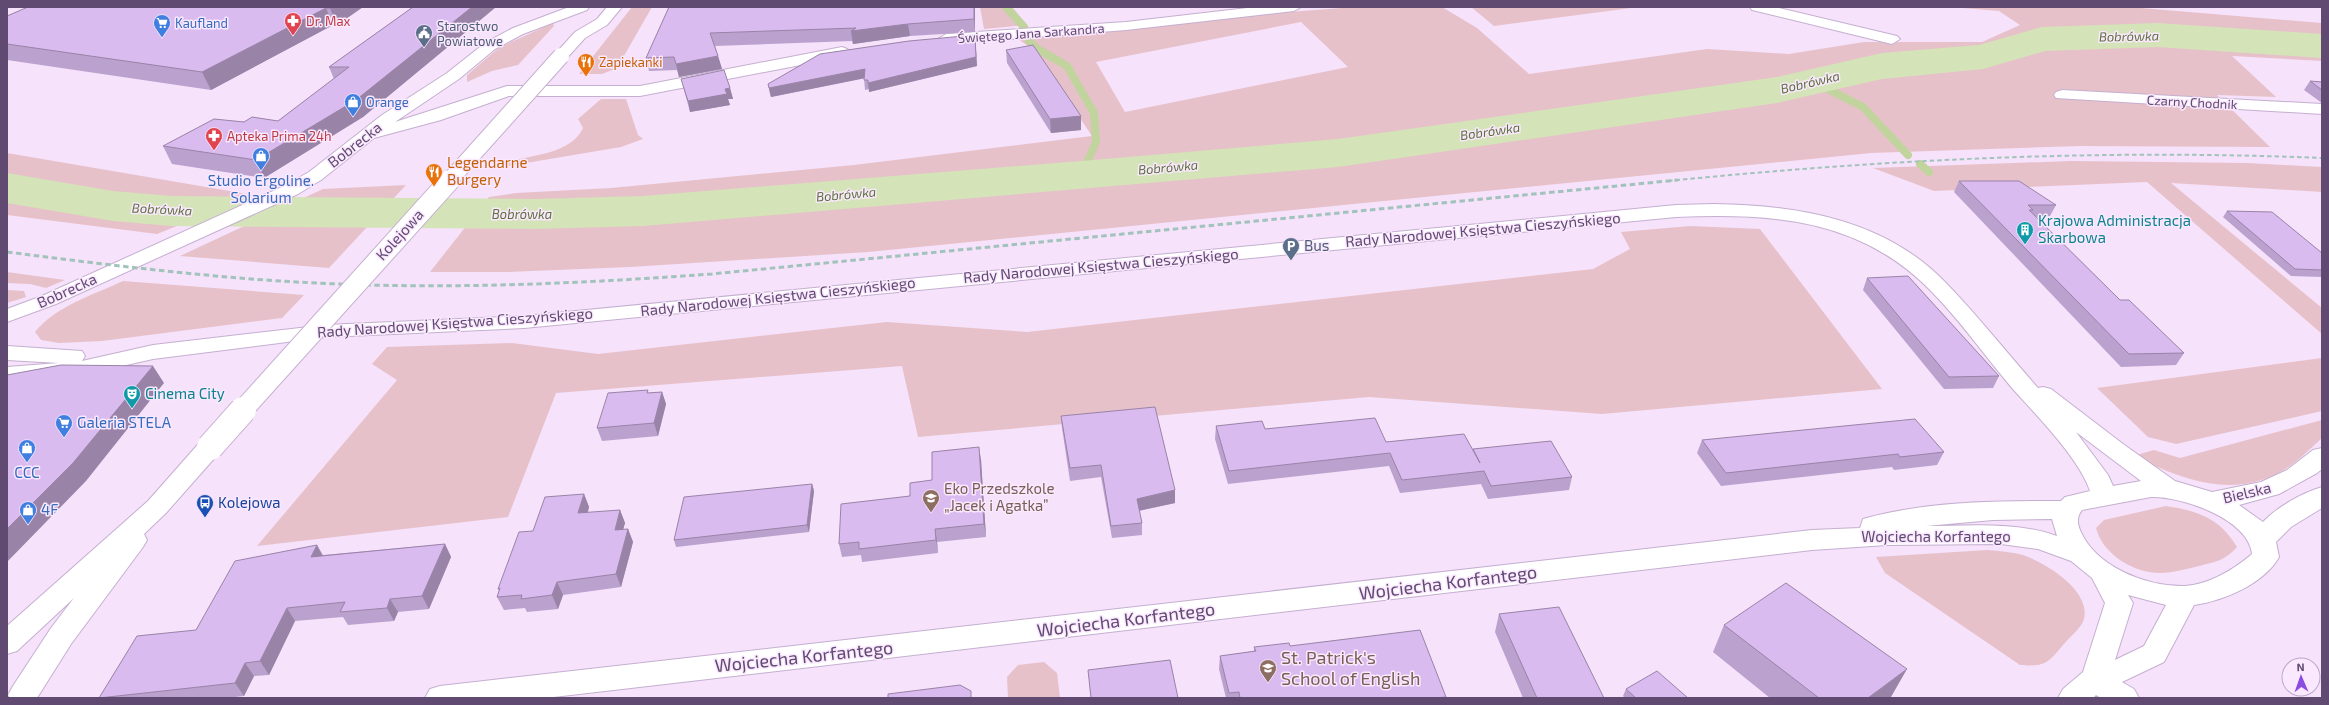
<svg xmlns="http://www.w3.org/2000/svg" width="2329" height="705" viewBox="0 0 2329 705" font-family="'Exo 2',sans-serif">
<rect width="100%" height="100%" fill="#f6e2fb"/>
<path fill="#e7c1c9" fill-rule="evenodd" d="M632 7H652L617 68 602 74H579Z
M980 7H1012L1027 25 984 29Z
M1355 7H1442L1477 28 1529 74 1707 49 1789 54 1864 42H1982L2020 25 1999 11 1950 7H2129L2322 23V61L2232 56 2276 97 2217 95 2270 147 2080 146 1871 153 868 252 630 267 507 272H430L489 197 516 193 611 188 854 165 1092 136 1034 50 1018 39 1289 12ZM1301 22 1348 67 1125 112 1096 62Z
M1471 7H1639L1494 26Z
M553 23 554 26 518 65 492 71 467 82V75L500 47Z
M601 99H626L638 135 643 139 621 147 502 167 504 163C528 155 571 155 583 128L578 119Z
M7 153 253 195 157 234 7 215Z
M2071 161 2247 163 2322 167V192L2171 183 2322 308V334L2147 182 1934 191 1873 168Z
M406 185 329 268 180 256 323 189Z
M1690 226 1760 229 1882 389 1602 414 1369 397 918 437 902 366 556 393 508 517 257 546 397 380 372 364 387 347 512 343 598 354 887 322 1027 332 1593 269 1630 249 1621 232Z
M7 272 65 280 46 288 30 284 7 283Z
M123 281 304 295 282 318 102 341 59 343 41 340 35 332C56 306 93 295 123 281Z
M7 290 24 291 26 297 7 303Z
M2322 358V411L2176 444 2148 437 2097 388Z
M2322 420V438C2311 448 2301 458 2290 466 2237 502 2184 480 2133 456L2154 450 2180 458Z
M2166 506C2198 511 2220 518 2237 547 2223 562 2217 561 2199 566 2187 569 2175 572 2163 573 2135 574 2103 555 2096 528L2104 520Z
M1987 550C1999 551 2011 552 2023 555 2046 563 2091 590 2084 619 2082 627 2069 638 2063 645 2048 663 2045 667 2020 665L1885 573 1876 557Z
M1044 662 1057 673 1060 698H1008L1007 677 1018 665Z"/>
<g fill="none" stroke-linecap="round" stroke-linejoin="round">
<path stroke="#c1d49e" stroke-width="8" d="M1006 7 1024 27
M1029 41 1036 48 1067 66 1094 113 1096 142 1081 176
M1814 82 1863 107 1908 155
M1920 164 1929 172"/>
<path fill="#d4e3b8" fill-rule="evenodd" d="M2157 23 2322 34V58L2157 47 2045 51 1983 69 1882 79 1777 103 1338 167 643 226 536 229 171 226 113 221 7 203V173L113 191 171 196 536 199 643 196 1081 161 1338 139 1777 77 1882 53 1979 45 2042 27Z"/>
<defs>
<path id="minor" d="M569 7H589L587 10 523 34 495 49 459 79 395 122 507 86H640L842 47 847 49 850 52 847 55 842 57 640 96H509L441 120 374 138 321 180 298 194 56 304 7 322V309L42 296 284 186 309 172 382 115 447 73 485 43 513 28Z
M607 7H622L607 25 585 38 566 59H556L553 56 556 53 575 32 597 19Z
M1256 7H1301L1294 11 1126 30 946 44 938 39 946 34 1126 22Z
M1750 7H1775L1897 36 1900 39 1892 44 1752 10Z
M2062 90 2322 104V114L2056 98 2054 95 2056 92Z
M1714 204C1797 205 1885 219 1946 283 1978 316 2007 353 2038 388L2043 387 2051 389 2123 444 2175 481 2212 492 2261 482 2287 470 2313 450 2322 448V469L2317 473 2279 494 2239 505 2263 522C2277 507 2302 493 2322 487V508L2291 527 2276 542 2279 557C2264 584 2223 601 2194 605L2164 662 2122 682 2134 689 2139 698H2101L2096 695 2093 698H2058L2063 689 2083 672 2105 603 2092 578 2071 561 2038 549 2001 544 1887 545 1812 550 545 698H425L430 689 440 686 1812 530 1860 528 1863 519C1926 501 1996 501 2061 501L2065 497 2090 491C2079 458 2036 415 2012 388 1985 356 1960 320 1931 291 1860 218 1771 213 1676 217L524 328 326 337 153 359 82 375 7 381V367L59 363 7 360V346L82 351 85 356 82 361 153 345 326 325 524 316 1676 205ZM2076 432 2141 481 2113 486 2108 475ZM2151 497C2181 496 2249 519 2252 554 2233 570 2210 584 2185 586 2147 587 2095 567 2080 530 2077 523 2077 516 2082 510ZM2052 519 2057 536C2015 521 1969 526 1926 526L1993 520ZM2128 595 2166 605 2144 646 2115 660 2133 603Z
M210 439 219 441 222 447 219 453 166 513 144 534 147 540 143 547 71 644 37 698H10L8 695 13 686 51 628 74 598 17 651 7 654V626L148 501 201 441Z"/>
</defs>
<use href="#minor" stroke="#c5afd0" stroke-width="2"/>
<use href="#minor" fill="#fff" fill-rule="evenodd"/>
<path stroke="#a2c3bb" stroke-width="2" stroke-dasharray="4.5 3" stroke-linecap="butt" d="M1668 181C1886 159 2103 149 2322 158"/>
<path stroke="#a2c3bb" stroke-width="3" stroke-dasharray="5.5 3.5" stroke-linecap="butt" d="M7 252C117 266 228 280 339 284 464 289 588 283 712 274L1678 180"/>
<defs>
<path id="minor-bridge-far2" d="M449 181 561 56"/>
<path id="minor-bridge-far1" d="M242 411 450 180"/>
<path id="minor-bridge" d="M210 447 243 410"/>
</defs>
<use href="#minor-bridge-far2" stroke="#c5afd0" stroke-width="18" stroke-linecap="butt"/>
<use href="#minor-bridge-far1" stroke="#c5afd0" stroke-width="22" stroke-linecap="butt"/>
<use href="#minor-bridge" stroke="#c5afd0" stroke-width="28" stroke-linecap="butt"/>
<use href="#minor-bridge-far2" stroke="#fff" stroke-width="16"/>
<use href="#minor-bridge-far1" stroke="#fff" stroke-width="20"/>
<use href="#minor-bridge" stroke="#fff" stroke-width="26"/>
</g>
<path fill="#bba1ce" d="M28 7H363L337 25H333L211 90 7 60V16Z
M413 7H496L363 117 264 178 172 164 163 146 244 122 278 121 334 79 329 67Z
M669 7H975V32L910 36 853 44 852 41 715 46 718 56 722 69 679 77 677 70 649 71 646 58Z
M975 35 977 66 869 92V89L865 90 864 78 771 97 770 94 768 84Z
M1006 50 1081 116V130L1051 133 1007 63Z
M681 79 730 88 733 99H728L730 105 690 112Z
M2310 81 2322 82V103L2304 90Z
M1959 181 2056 205 2050 216 2035 217 2120 300 2184 353 2176 365 2121 367 1954 192Z
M2227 211 2322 253V277L2291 276 2223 217Z
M1867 278 1999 376 1993 388 1944 389 1863 290Z
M662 392 666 404 658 436 602 441 597 428 649 393Z
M1061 416 1175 503 1139 511 1142 523V535L1112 538 1101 477 1070 481 1062 428Z
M1216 426 1473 450 1572 477 1569 490 1488 499 1481 484 1400 493 1389 466 1228 484 1215 439Z
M1702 440 1944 452 1937 465 1894 470 1892 467 1721 486 1697 453Z
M981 460 986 537 937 542 938 553 862 562 861 555 842 557 839 544 932 480Z
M812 484 814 491 809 532 676 547 674 540Z
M584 494 589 507 588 513 620 510 625 523 623 530 628 529 633 542 621 587 563 595 558 609 527 612 525 608 504 610 497 597 499 591 498 589 533 531Z
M445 544 451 557 429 609 398 612 394 621 348 625 343 617 295 621 269 675 254 676 244 696 226 698H99L317 545 323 555Z
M1499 614 1604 698H1523L1495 632Z
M1724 625 1891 697 1889 698H1770L1713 652Z
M1290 646 1446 697V698H1226L1219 669 1220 656 1254 651V647Z
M1088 670 1178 698H1091Z
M1626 689 1688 698H1625L1623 696Z"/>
<path fill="#9983a7" d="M332 7H363L337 25 330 8Z
M472 7H496L363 117 264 178 256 160Z
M974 7H975V32L974 19Z
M326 8 333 25 211 90 202 72Z
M908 24 910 36 853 44 851 31Z
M975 35 977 66 869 92 868 83Z
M718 56 722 69 679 77 676 64Z
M865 69 866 78 771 97 769 88Z
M730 88 733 99H728L730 105 690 112 688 101 725 89Z
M1081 116V130L1051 133 1050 119Z
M153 366 164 383 86 481 7 562V529Z
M662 392 666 404 658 436 654 423Z
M979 447 981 460 986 537 984 524Z
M812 484 814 491 809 532 807 525Z
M1175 490V503L1137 511V499Z
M584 494 589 507 583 526 578 513Z
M620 510 625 523 619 543 615 530Z
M628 529 633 542 621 587 616 574Z
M935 529 937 542 938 553 936 540Z
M445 544 451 557 429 609 422 596Z
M317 545 324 559 311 557Z
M557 582 563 595 558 609 552 595Z
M390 599 398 612 394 621 387 608Z
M287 608 295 621 269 675 260 661Z
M245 663 254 676 244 696 235 683Z
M1907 669 1891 697 1889 698H1868Z"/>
<path fill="#dabbef" stroke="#9983a7" d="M28 7H332L330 8H326L202 72 7 44V16Z
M413 7H472L356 100 256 160 163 146 214 119 244 122 252 117 278 121 349 67H329Z
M669 7H974V19L908 24 851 31 856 28 710 33 718 56 676 64 674 57 646 58Z
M975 35 976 57 868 83V80H864L865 69 769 88 768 84 820 54 909 41Z
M1033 45 1081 116 1050 119 1006 50Z
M724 70 730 88 725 89 727 94 688 101 681 79Z
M2310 81 2322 82V90Z
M1959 181H2019L2056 205H2028L2033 210H2029L2120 300H2129L2184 353 2129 354Z
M2227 211 2272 212 2322 253V270L2295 269Z
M1908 276 1999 376 1949 377 1867 278Z
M61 365 153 366 73 463 7 529V375Z
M648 390 647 393 662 392 654 423 597 428 608 393Z
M1155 407 1175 490 1137 499 1142 523 1111 526 1101 465 1070 468 1061 416Z
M1375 418 1386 442 1464 434 1480 463 1473 449 1551 441 1572 477 1491 486 1484 471 1402 480 1390 453 1229 471 1216 426 1262 421 1265 429Z
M1915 419 1944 452 1900 457 1898 454 1726 473 1702 440Z
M979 447 984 524 935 529 936 540 859 549V542L839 544 841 504 910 496V483L932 480V452Z
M812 484 807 525 674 540 684 497Z
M584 494 578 513 620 510 615 530 628 529 616 574 557 582 552 595 521 599 522 595 497 597 500 588 498 589 519 532 533 531 545 497Z
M445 544 422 596 390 599 387 608 340 612 345 602 287 608 260 661 245 663 235 683 99 698 137 636 196 630 235 561 317 545 311 557Z
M1786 583 1907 669 1868 698H1819L1724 625Z
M1559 607 1604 698H1537L1499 614Z
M1420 630 1446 697 1435 698H1240L1239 692 1229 693 1220 656 1256 651 1254 647 1289 643 1290 646Z
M1170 660 1178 698H1091L1088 670Z
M1657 671 1688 698H1636L1626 689Z
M960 685 971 691V698H888V694Z"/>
<defs>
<symbol id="pharmacy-pin" viewBox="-11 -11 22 30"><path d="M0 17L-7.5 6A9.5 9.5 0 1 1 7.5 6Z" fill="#e0444e" stroke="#fae8fe"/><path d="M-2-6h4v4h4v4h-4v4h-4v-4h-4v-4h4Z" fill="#fff"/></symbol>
<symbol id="supermarket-pin" viewBox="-11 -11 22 30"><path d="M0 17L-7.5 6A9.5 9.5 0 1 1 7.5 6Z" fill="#3f7fe0" stroke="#fae8fe"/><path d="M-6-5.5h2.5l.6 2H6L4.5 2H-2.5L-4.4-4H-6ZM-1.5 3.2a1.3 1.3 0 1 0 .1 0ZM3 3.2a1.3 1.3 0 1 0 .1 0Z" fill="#fff"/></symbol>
<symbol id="civic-pin" viewBox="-11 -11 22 30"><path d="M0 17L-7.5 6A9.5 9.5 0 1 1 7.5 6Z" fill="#5c6f8a" stroke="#fae8fe"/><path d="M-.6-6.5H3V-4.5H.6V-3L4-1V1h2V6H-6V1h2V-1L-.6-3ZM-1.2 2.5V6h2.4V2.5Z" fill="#fff"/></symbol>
<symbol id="restaurant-pin" viewBox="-11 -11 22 30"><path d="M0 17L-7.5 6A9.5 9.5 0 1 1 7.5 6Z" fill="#e8710a" stroke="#fae8fe"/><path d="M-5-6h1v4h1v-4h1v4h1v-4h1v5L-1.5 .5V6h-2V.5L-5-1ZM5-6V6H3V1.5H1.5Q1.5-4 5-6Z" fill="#fff"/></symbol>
<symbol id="shop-pin" viewBox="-11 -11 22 30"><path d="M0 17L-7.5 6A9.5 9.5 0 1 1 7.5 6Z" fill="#3f7fe0" stroke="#fae8fe"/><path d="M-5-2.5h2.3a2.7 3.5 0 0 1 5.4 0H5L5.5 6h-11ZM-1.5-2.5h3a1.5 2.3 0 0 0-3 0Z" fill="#fff"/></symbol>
<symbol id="building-pin" viewBox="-11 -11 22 30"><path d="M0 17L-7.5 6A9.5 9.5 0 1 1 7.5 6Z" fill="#0f9aa8" stroke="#fae8fe"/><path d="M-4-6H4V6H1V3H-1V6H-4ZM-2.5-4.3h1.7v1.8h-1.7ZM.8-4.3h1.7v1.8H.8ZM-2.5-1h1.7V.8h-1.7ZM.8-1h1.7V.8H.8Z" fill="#fff"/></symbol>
<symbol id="parking-pin" viewBox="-11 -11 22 30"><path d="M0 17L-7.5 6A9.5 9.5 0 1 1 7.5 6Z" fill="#5c6f8a" stroke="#fae8fe"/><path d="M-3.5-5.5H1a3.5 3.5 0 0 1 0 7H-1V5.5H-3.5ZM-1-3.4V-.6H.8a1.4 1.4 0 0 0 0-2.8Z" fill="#fff"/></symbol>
<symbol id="theatre-pin" viewBox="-11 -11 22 30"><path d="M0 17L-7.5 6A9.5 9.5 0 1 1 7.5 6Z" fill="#0f9aa8" stroke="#fae8fe"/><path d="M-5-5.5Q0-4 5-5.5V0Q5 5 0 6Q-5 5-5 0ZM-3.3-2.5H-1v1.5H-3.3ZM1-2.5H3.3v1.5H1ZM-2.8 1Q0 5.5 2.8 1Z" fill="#fff"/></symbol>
<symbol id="school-pin" viewBox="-11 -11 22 30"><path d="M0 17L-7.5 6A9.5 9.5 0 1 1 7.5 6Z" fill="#8d6e63" stroke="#fae8fe"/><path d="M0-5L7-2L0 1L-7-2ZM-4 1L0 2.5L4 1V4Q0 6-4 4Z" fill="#fff"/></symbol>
<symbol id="bus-pin" viewBox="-11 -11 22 30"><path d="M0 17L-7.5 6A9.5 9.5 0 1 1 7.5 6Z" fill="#1a4fb4" stroke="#fae8fe"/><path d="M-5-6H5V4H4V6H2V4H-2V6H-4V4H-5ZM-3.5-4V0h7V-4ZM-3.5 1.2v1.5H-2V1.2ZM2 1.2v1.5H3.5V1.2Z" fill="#fff"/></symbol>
</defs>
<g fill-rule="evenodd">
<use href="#pharmacy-pin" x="283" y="11" width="20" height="27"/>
<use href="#supermarket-pin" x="152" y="13" width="20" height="27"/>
<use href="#civic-pin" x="414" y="23" width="20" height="27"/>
<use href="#restaurant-pin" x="576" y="52" width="20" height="27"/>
<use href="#shop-pin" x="343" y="92" width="20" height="27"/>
<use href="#pharmacy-pin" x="204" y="126" width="20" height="27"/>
<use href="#shop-pin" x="251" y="146" width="20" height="27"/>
<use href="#restaurant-pin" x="424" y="162" width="20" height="27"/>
<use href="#building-pin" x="2015" y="220" width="20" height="27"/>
<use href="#parking-pin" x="1281" y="236" width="20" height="27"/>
<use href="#theatre-pin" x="122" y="384" width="20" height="27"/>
<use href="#supermarket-pin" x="54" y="413" width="20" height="27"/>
<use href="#shop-pin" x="17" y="438" width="20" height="27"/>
<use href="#school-pin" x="921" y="488" width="20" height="27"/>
<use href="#bus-pin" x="195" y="493" width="20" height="27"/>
<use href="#shop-pin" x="18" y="500" width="20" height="27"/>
<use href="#school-pin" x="1258" y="658" width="20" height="27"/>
</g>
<g text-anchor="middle" stroke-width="3" stroke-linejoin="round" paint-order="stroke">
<g font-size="13" fill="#be3a42" stroke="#fae8fe" text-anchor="start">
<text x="306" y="26">Dr. Max</text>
<text x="227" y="141">Apteka Prima 24h</text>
</g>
<g font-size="13" fill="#366cbe" stroke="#fae8fe" text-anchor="start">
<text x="175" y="28">Kaufland</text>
<text x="366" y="107">Orange</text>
</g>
<g font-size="13" fill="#4e5e75" stroke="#fae8fe" text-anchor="start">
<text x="437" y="31">Starostwo<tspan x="437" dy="15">Powiatowe</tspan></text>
</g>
<g font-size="13" fill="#604a71" stroke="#fae8fe">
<text transform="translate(1031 33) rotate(-4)" y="5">Świętego Jana Sarkandra</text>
<text transform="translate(2192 102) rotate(3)" y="5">Czarny Chodnik</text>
</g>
<g font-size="13" font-style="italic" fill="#5c703c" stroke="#fae8fe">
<text transform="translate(2129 36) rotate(-1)" y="5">Bobrówka</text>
<text transform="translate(1810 82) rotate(-13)" y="5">Bobrówka</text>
<text transform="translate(1490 131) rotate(-8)" y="5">Bobrówka</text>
<text transform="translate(1168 167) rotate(-5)" y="5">Bobrówka</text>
<text transform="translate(846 194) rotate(-5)" y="5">Bobrówka</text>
<text transform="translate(162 209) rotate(3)" y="5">Bobrówka</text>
<text x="522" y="219">Bobrówka</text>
</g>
<g font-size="13" fill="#c56008" stroke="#fae8fe" text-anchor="start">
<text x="599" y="67">Zapiekanki</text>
</g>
<g font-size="15" fill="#604a71" stroke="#fae8fe">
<text transform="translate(355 145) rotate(-38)" y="5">Bobrecka</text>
<text transform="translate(1483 230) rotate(-5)" y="5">Rady Narodowej Księstwa Cieszyńskiego</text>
<text transform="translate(400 235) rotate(-48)" y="5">Kolejowa</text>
<text transform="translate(1101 266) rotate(-5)" y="5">Rady Narodowej Księstwa Cieszyńskiego</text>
<text transform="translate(67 291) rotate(-24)" y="5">Bobrecka</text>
<text transform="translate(778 297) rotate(-6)" y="5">Rady Narodowej Księstwa Cieszyńskiego</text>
<text transform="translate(455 323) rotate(-4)" y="5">Rady Narodowej Księstwa Cieszyńskiego</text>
<text transform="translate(2247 493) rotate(-13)" y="5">Bielska</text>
<text x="1936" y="542">Wojciecha Korfantego</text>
</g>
<g font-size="15" fill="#c56008" stroke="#fae8fe" text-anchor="start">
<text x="447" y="168">Legendarne<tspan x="447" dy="17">Burgery</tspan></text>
</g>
<g font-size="15" fill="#366cbe" stroke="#fae8fe">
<text x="261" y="186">Studio Ergoline.<tspan x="261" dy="17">Solarium</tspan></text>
<text x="77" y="428" text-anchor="start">Galeria STELA</text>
<text x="27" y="478">CCC</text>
<text x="41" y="515" text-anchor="start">4F</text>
</g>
<g font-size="15" fill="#0d838f" stroke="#fae8fe" text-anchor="start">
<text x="2038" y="226">Krajowa Administracja<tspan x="2038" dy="17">Skarbowa</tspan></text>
<text x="145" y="399">Cinema City</text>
</g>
<g font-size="15" fill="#4e5e75" stroke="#fae8fe" text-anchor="start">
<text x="1304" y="251">Bus</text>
</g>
<g font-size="15" fill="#785e54" stroke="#fae8fe" text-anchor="start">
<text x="944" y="494">Eko Przedszkole<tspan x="944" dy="17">„Jacek i Agatka”</tspan></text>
</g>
<g font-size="15" fill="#164399" stroke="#fae8fe" text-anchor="start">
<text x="218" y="508">Kolejowa</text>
</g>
<g font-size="18" fill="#604a71" stroke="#fae8fe">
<text transform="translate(1448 583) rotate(-7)" y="6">Wojciecha Korfantego</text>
<text transform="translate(1126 620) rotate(-7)" y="6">Wojciecha Korfantego</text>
<text transform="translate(804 657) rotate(-6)" y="6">Wojciecha Korfantego</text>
</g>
<g font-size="18" fill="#785e54" stroke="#fae8fe" text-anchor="start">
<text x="1281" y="664">St. Patrick's<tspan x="1281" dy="21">School of English</tspan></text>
</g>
</g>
<rect width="2329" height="705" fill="none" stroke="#604a71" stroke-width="16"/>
<g transform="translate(2301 677) rotate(358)"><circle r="19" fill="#fae8fe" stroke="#bca9c6"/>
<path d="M0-3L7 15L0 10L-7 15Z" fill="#8c4ce0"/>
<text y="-6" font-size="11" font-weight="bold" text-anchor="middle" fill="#604a71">N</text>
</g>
</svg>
